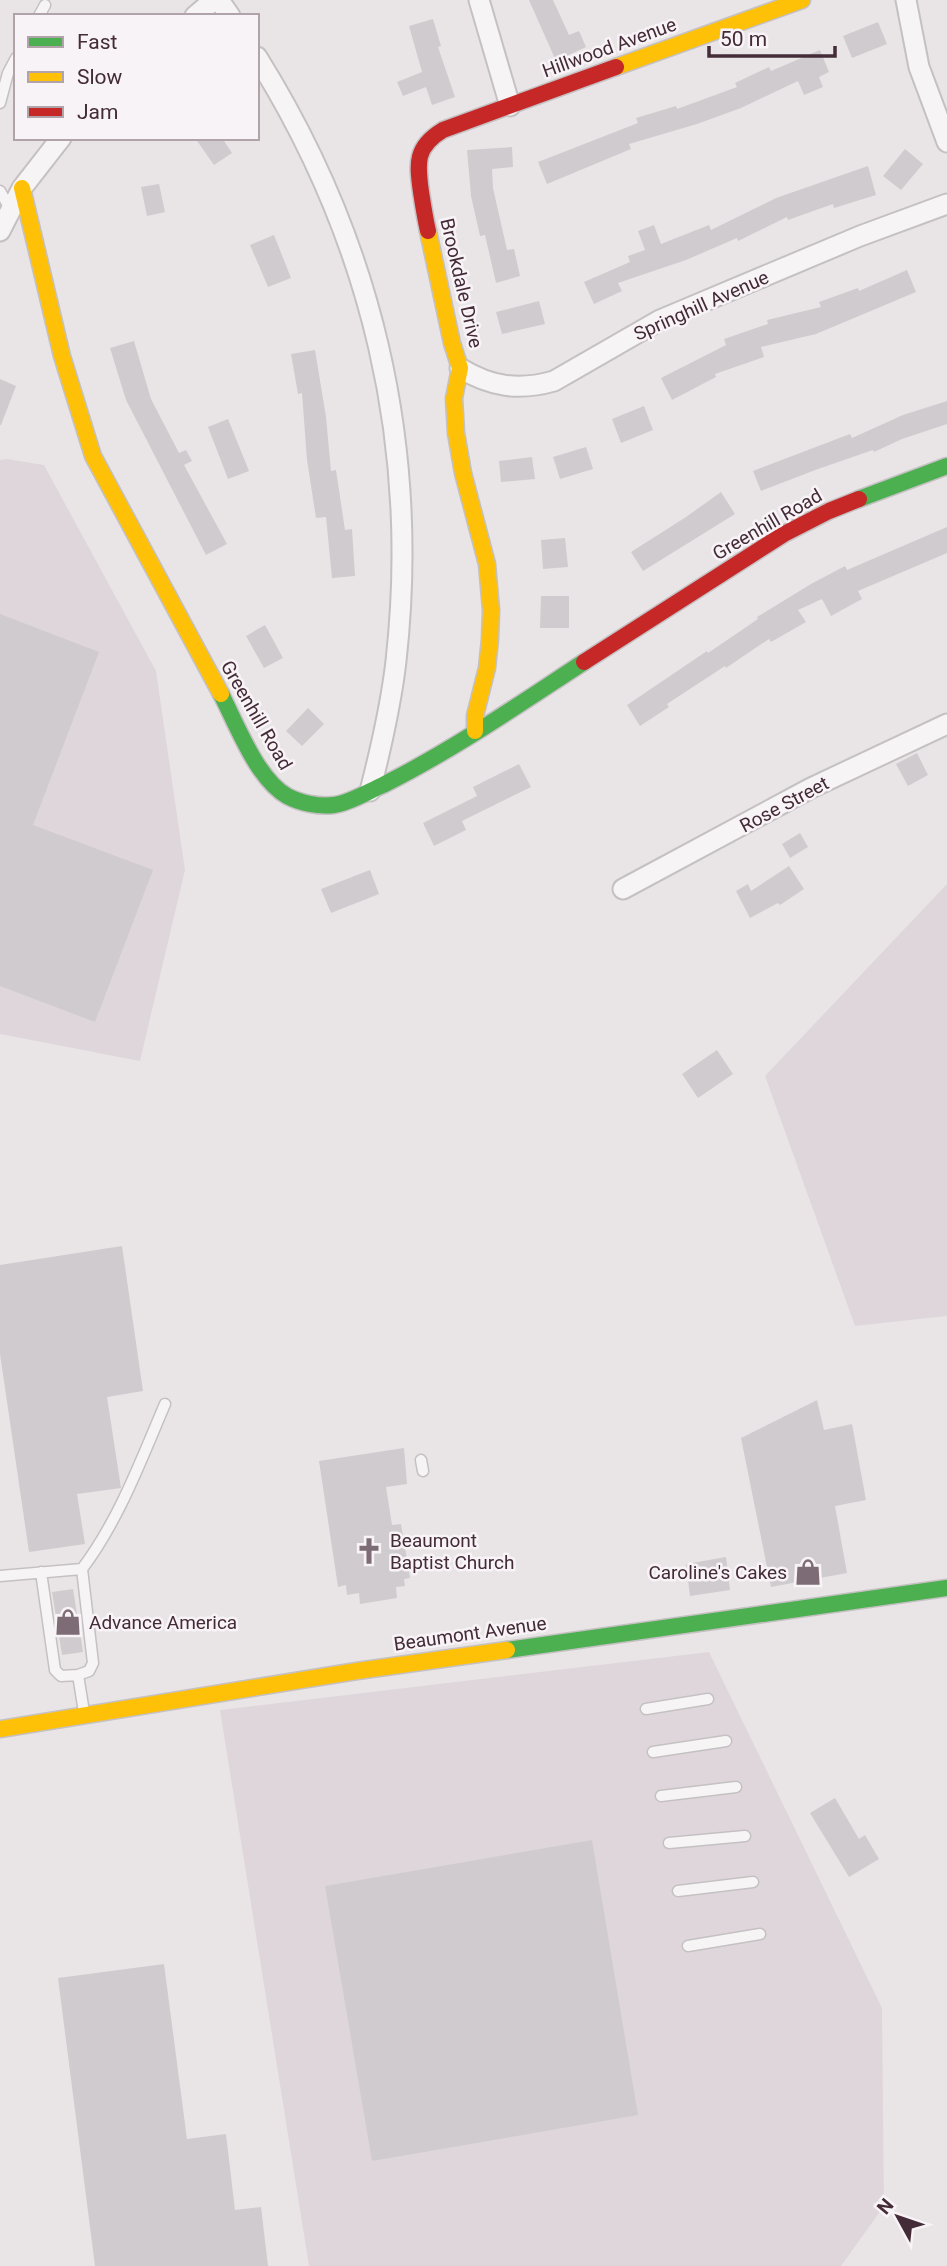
<svg xmlns="http://www.w3.org/2000/svg" width="947" height="2266" viewBox="0 0 947 2266" font-family="Roboto,sans-serif">
<rect width="100%" height="100%" fill="#e9e5e7"/>
<path fill="#dfd6db" d="M7 459 44 465 156 671 185 870 140 1061 0 1034V460Z
M947 884V1316L855 1326 765 1076Z
M709 1652 882 2008 884 2206 841 2266H309L220 1710Z"/>
<path fill="#d0cbce" d="M529 0H553L569 35 579 31 586 47 556 61Z
M433 19 441 46 438 47 455 97 432 105 426 87 403 96 397 82 422 72 409 26Z
M878 22 887 44 852 58 843 36Z
M820 50 829 72 819 77 823 87 804 95 798 81 741 108 697 124 629 144 631 149 547 184 538 162 638 123 636 118 676 106 677 109 737 87 735 83 769 67 771 71Z
M195 138H222L232 153 214 165Z
M512 147 513 167 492 169 493 188 507 250 514 249 520 276 496 283 485 235 480 236 471 196 467 150Z
M905 149 923 164 901 190 883 176Z
M868 166 876 195 834 208 833 204 788 220 787 217 738 241 737 238 686 260 618 283 622 291 594 304 584 282 630 262 628 256 645 250 638 231 654 225 661 244 709 225 711 230 776 198Z
M159 184 165 212 147 216 141 187Z
M274 235 291 278 268 287 250 245Z
M907 270 916 292 816 334 761 347 764 357 715 374 716 377 672 400 661 378 726 345 724 339 768 324 767 320 821 307 819 302 858 288 859 291Z
M539 301 545 324 502 334 496 312Z
M134 341 151 399 179 453 186 450 192 461 184 465 227 544 206 555 126 400 110 348Z
M315 350 326 417 331 471 336 470 345 530 352 529 355 576 332 578 326 517 316 518 307 460 302 393 298 394 291 354Z
M0 379 16 386 1 425H0Z
M947 401V424L902 439 874 452 873 450 818 469 761 491 753 471 850 434 852 438 903 415Z
M644 406 653 430 621 443 612 419Z
M228 419 249 471 228 479 208 427Z
M586 447 593 469 560 479 553 457Z
M532 457 535 479 501 482 499 461Z
M721 492 735 514 643 571 631 552 686 517Z
M947 527V553L858 591 862 599 831 616 822 599 798 610 806 622 771 642 769 639 726 668 725 666 667 704 669 707 640 726 627 705 707 651 708 653 758 619 757 617 811 584 845 566 847 570Z
M565 538 568 567 543 569 541 540Z
M541 596H569V628H540Z
M0 614 99 652 33 825 153 870 95 1022 0 986Z
M265 625 283 658 264 668 246 636Z
M308 708 324 724 302 746 286 731Z
M917 753 928 775 908 786 896 764Z
M519 764 531 787 462 821 466 830 434 846 423 823 477 796 473 787Z
M800 833 808 847 790 858 782 844Z
M789 866 804 889 780 905 778 903 750 918 736 891 748 884 751 891Z
M370 870 379 894 331 913 321 889Z
M717 1050 733 1074 698 1098 682 1074Z
M122 1246 143 1391 107 1397 121 1488 77 1494 85 1544 29 1552 0 1354V1265Z
M817 1400 824 1430 852 1424 866 1500 835 1506 847 1573 771 1587 741 1438Z
M404 1448 407 1484 386 1487 392 1525 401 1524 410 1578 404 1579 405 1586 396 1587 397 1598 360 1604 359 1593 347 1595 346 1585 338 1587 319 1461Z
M726 1557 730 1590 690 1596 686 1564Z
M73 1589 83 1652 62 1655 52 1592Z
M835 1798 859 1839 865 1835 879 1859 849 1877 810 1813Z
M592 1840 638 2115 372 2161 325 1886Z
M164 1964 187 2139 226 2134 235 2210 261 2207 268 2266H95L58 1978Z"/>
<g fill="none" stroke-linecap="round" stroke-linejoin="round">
<defs>
<path id="lane" d="M39 16 45 5
M0 103 8 73 16 58
M0 191 10 209
M421 1460 423 1471
M41 1572 55 1670 61 1676 78 1675 89 1671 93 1663 82 1569C119 1520 141 1460 165 1404
M0 1576 82 1569
M78 1675 84 1712
M646 1709 708 1699
M653 1752 726 1741
M661 1796 736 1787
M669 1843 745 1836
M678 1891 753 1882
M688 1946 760 1934"/>
<path id="street" d="M219 0 230 16
M479 0 510 106
M906 0 919 67 947 142
M195 16 214 0
M257 57C372 241 420 445 396 661 391 705 381 748 370 791
M0 231 22 188 61 138
M460 368C491 387 519 391 554 381L660 320 860 236 947 204
M623 889 811 788 947 724"/>
<path id="fast" d="M859 499 947 466
M221 694C237 725 257 779 287 796 300 803 319 807 334 805 350 803 369 791 383 785 453 750 518 705 584 662
M507 1650 947 1588"/>
<path id="slow" d="M616 67 802 0
M22 188 62 356 93 456 221 694
M428 231 452 343 460 368 454 398 456 433 463 473 487 564 491 610 490 639 487 668 475 716V731
M0 1729 357 1671 507 1650"/>
<path id="jam" d="M428 231C425 218 423 205 421 192 417 163 415 147 443 130L616 67
M584 662 784 534 829 511 859 499"/>
</defs>
<use href="#lane" stroke="#c5c1c3" stroke-width="13"/>
<use href="#street" stroke="#c5c1c3" stroke-width="23"/>
<use href="#fast" stroke="#c5c1c3" stroke-width="19"/>
<use href="#slow" stroke="#c5c1c3" stroke-width="19"/>
<use href="#jam" stroke="#c5c1c3" stroke-width="19"/>
<use href="#lane" stroke="#f6f4f5" stroke-width="10"/>
<use href="#street" stroke="#f6f4f5" stroke-width="19"/>
<use href="#fast" stroke="#4caf50" stroke-width="16"/>
<use href="#slow" stroke="#ffc107" stroke-width="16"/>
<use href="#jam" stroke="#c62828" stroke-width="16"/>
</g>
<defs>
<symbol id="church-bare" viewBox="-9 -9 18 18"><path d="M-1.2-6h2.4v3.5h3.3v2.4h-3.3V6h-2.4V-.1h-3.3v-2.4h3.3Z" fill="#7d6c75" stroke="#f8f3f6" stroke-width="2.5" paint-order="stroke"/></symbol>
<symbol id="shop-bare" viewBox="-9 -9 18 18"><path d="M-5-2.5h2.3a2.7 3.5 0 0 1 5.4 0H5L5.5 6h-11ZM-1.5-2.5h3a1.5 2.3 0 0 0-3 0Z" fill="#7d6c75" stroke="#f8f3f6" stroke-width="2.5" paint-order="stroke"/></symbol>
</defs>
<g fill-rule="evenodd">
<use href="#church-bare" x="350" y="1532" width="38" height="38"/>
<use href="#shop-bare" x="789" y="1553" width="38" height="38"/>
<use href="#shop-bare" x="49" y="1603" width="38" height="38"/>
</g>
<g text-anchor="middle" stroke-width="5" stroke-linejoin="round" paint-order="stroke">
<g font-size="19" fill="#432b37" stroke="#f8f3f6">
<text transform="translate(609 47) rotate(-20)" y="7">Hillwood Avenue</text>
<text transform="translate(462 283) rotate(77)" y="7">Brookdale Drive</text>
<text transform="translate(701 305) rotate(-24)" y="7">Springhill Avenue</text>
<text transform="translate(767 524) rotate(-30)" y="7">Greenhill Road</text>
<text transform="translate(257 715) rotate(60)" y="7">Greenhill Road</text>
<text transform="translate(784 804) rotate(-28)" y="7">Rose Street</text>
<text transform="translate(470 1633) rotate(-8)" y="7">Beaumont Avenue</text>
</g>
<g font-size="19" fill="#432b37" stroke="#f8f3f6" text-anchor="start">
<text x="390" y="1547">Beaumont<tspan x="390" dy="22">Baptist Church</tspan></text>
<text x="787" y="1579" text-anchor="end">Caroline's Cakes</text>
<text x="89" y="1629">Advance America</text>
</g>
</g>
<rect x="14" y="14" width="245" height="126" fill="#f8f3f6" stroke="#b0a3aa" stroke-width="2"/>
<rect x="28" y="37" width="35" height="10" fill="#4caf50" stroke="#b0a3aa" stroke-width="2"/>
<text x="77" y="49" font-size="21" fill="#432b37">Fast</text>
<rect x="28" y="72" width="35" height="10" fill="#ffc107" stroke="#b0a3aa" stroke-width="2"/>
<text x="77" y="84" font-size="21" fill="#432b37">Slow</text>
<rect x="28" y="107" width="35" height="10" fill="#c62828" stroke="#b0a3aa" stroke-width="2"/>
<text x="77" y="119" font-size="21" fill="#432b37">Jam</text>
<g transform="translate(898 2217) rotate(310)" stroke="#f8f3f6" stroke-width="5" paint-order="stroke">
<path d="M0-5L12 26L0 18L-12 26Z" fill="#432b37"/>
<text y="-10" font-size="19" font-weight="bold" text-anchor="middle" fill="#432b37">N</text>
</g>
<path d="M709 46v10h126v-10" fill="none" stroke="#432b37" stroke-width="3.5"/>
<text x="720" y="46" font-size="21" fill="#432b37" stroke="#f8f3f6" stroke-width="5" paint-order="stroke">50 m</text>
</svg>
